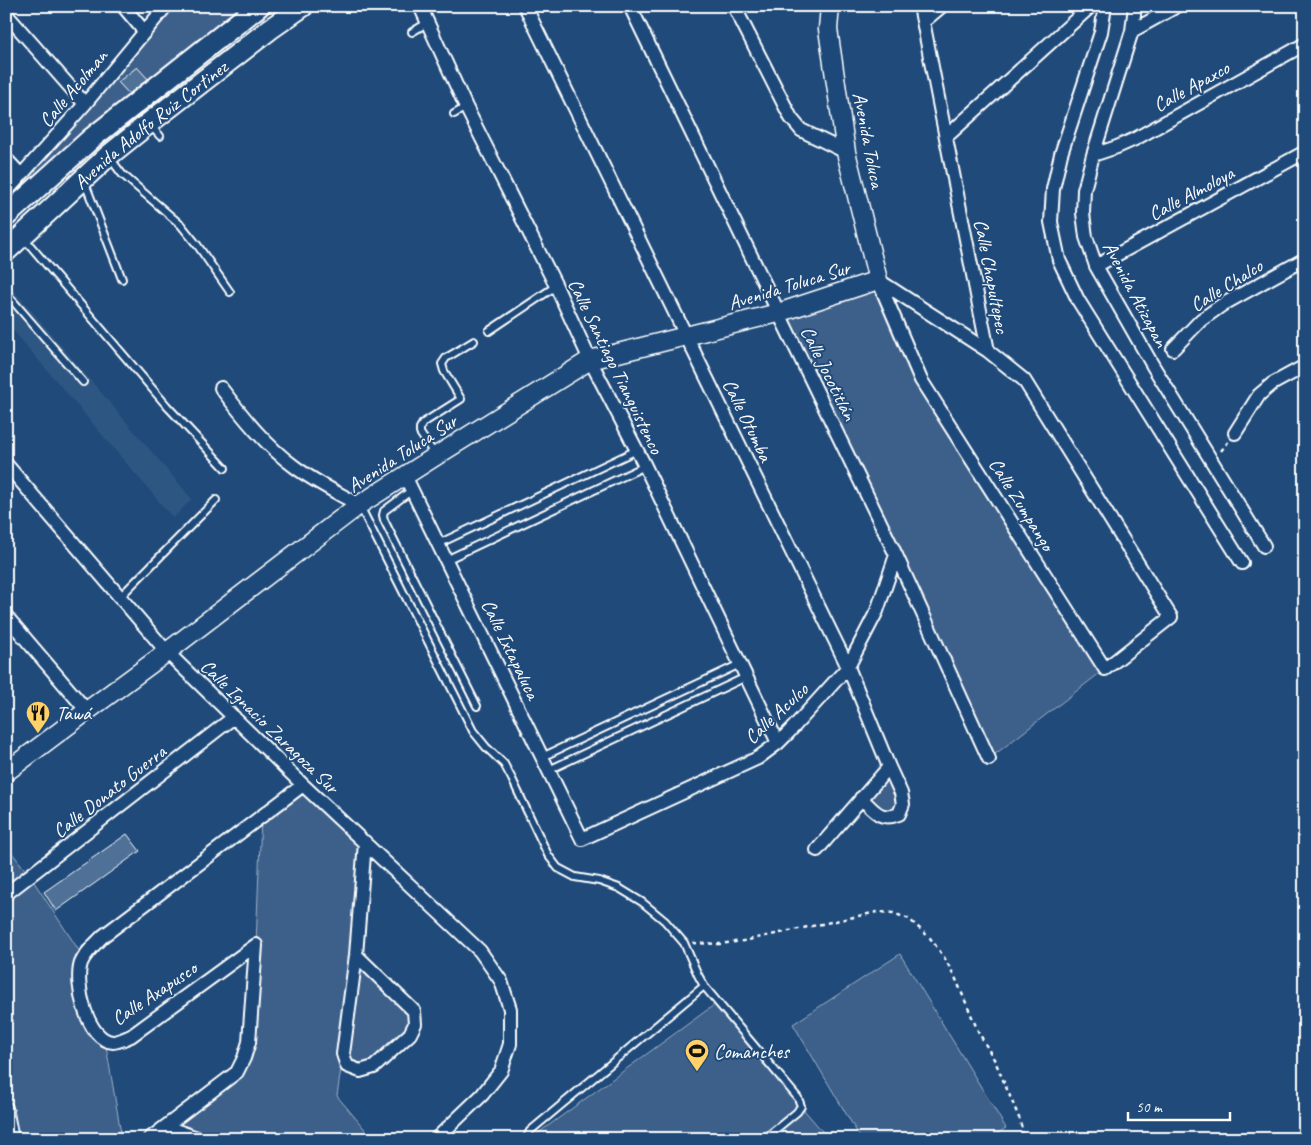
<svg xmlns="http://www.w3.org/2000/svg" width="1311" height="1145" viewBox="0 0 1311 1145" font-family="Caveat,sans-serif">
<rect width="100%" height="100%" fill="#1f4a7a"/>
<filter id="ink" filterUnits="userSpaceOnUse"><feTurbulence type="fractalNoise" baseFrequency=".02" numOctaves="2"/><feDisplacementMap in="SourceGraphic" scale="10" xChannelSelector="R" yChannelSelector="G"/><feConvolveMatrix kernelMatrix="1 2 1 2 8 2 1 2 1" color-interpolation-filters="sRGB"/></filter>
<g filter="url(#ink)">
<path fill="#2e5683" d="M6 281 192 499 173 518 6 322Z"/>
<path fill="#3c618b" stroke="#9eb0c5" d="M166 6H259L6 216V192Z
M878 280 921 380 1105 669 989 759 778 313Z
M889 767 903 804 890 818 861 798Z
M303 785 365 842 356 955 405 1001 415 1024 360 1071 343 1055 337 1096 373 1139H200L166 1127 244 1058 256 945 261 817Z
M6 845 30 876 84 958 81 997 105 1040 122 1139H12L6 1108Z
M900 954 1006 1128 989 1139H861L793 1024Z
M714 1005 829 1139H530Z"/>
<path fill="#507197" stroke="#fff" d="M137 67 148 79 129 94 118 82Z
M127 834 140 851 56 911 44 892Z"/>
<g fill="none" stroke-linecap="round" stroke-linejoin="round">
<defs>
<path id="lane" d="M412 32 427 23
M454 114 466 107
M151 126 160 136
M110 158 122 174 181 225 198 246 230 292
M85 183 122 279
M23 237 167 406 225 468
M6 293 83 382
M489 331 556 286
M435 455 420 433V428L423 423 461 399 444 371 442 364 446 358 474 341
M412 490 384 511 383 515 384 520 477 706
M360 506 473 731 486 747 504 764 512 779 548 855 558 868 575 877 599 881 619 888 642 902 665 921 684 943 698 975 704 986 798 1098 801 1106 797 1112 764 1139
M438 544 637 450
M446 560 645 466
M120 597 216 500
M542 757 740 664
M549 770 746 677
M526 1139 530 1131 704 986"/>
<path id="street" d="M123 6 144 31
M420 6 466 107 556 286 590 360 645 466 778 743
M525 6 848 667 889 767 901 793 903 804 899 814C880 822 874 810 861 798
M630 6 896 555 989 759
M734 6 791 118 801 130 846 152
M920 6 988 351
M1105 6 1101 32 1061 154 1053 189 1051 222 1059 260 1078 300 1242 563
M1135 6 1132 31 1093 155 1084 190 1083 213 1086 237 1096 266 1153 366 1264 546
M6 14 85 104
M923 22 942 6
M1132 31 1177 6
M946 137 1091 6
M1093 155 1117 147 1135 139 1305 44
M6 159 21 175
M6 192 85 104 166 6
M1096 266 1305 152
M878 280 988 351 1024 380 1171 617 1105 669 921 380Z
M1173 349 1201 320 1222 305 1305 259
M221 388C243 417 266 446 295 467 315 482 338 493 359 505
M1235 433 1259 395 1272 384 1305 366
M6 464 167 652 303 785 480 951 501 981 510 1009V1044L501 1071 482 1095 436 1139
M405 476 582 839 758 758 778 743 790 731 848 667 877 611 896 555
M6 616 87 711
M817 850 889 767
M6 894 234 717
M356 955 414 1011 415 1024 410 1034 374 1067 360 1071 347 1066 343 1054 356 955 365 842
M6 1108 12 1139
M166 1127 200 1139
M149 1139 237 1072 244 1058 249 1042 256 945 131 1036C126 1038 118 1042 113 1042 87 1041 74 983 81 963 85 953 95 944 103 936L303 785"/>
<path id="secondary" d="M6 772 87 711 167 652 359 505 436 456 590 360 778 313 878 280 846 152 828 29 830 6"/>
<g id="primary">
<path d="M6 216 92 138 259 6"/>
<path id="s1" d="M6 251 108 156 149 123 270 29 303 6"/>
</g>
</defs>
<use href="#lane" stroke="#fff" stroke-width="10"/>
<use href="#street" stroke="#fff" stroke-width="16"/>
<use href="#secondary" stroke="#fff" stroke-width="21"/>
<use href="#primary" stroke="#fff" stroke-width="24"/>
<path stroke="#fff" stroke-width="2.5" stroke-dasharray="4 4" stroke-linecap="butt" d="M1221 451 1228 442
M693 943 720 944 743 941 877 912 893 913 909 919 930 938 944 957 955 977 978 1031 995 1061 1020 1120 1024 1139"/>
<use href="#lane" stroke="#1f4a7a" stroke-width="6"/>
<use href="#street" stroke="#1f4a7a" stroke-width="12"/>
<use href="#secondary" stroke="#1f4a7a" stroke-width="18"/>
<use href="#primary" stroke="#1f4a7a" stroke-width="20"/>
</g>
</g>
<defs>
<symbol id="restaurant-pin" viewBox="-11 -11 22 30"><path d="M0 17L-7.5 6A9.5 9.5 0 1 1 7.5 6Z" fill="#ffd166" stroke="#1f4a7a"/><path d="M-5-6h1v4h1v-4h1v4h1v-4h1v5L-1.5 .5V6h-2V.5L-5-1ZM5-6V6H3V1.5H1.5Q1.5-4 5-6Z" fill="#111"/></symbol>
<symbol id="stadium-pin" viewBox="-11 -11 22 30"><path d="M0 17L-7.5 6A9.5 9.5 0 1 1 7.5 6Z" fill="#ffd166" stroke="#1f4a7a"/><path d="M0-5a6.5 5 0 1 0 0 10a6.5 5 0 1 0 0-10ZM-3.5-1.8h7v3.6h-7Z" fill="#111"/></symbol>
</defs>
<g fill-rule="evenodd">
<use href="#restaurant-pin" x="24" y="699" width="28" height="38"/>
<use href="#stadium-pin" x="683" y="1037" width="28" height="38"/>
</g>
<g text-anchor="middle" stroke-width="4" stroke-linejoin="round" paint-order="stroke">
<g font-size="20" fill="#fff" stroke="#1f4a7a">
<text transform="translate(1191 86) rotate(-29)" y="7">Calle Apaxco</text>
<text transform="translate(73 88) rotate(-50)" y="7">Calle Acolman</text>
<text dy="7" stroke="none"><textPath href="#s1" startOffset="192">Avenida Adolfo Ruiz Cortinez</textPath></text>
<text transform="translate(869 140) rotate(79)" y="7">Avenida Toluca</text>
<text transform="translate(1191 193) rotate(-28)" y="7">Calle Almoloya</text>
<text transform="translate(992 276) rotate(79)" y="7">Calle Chapultepec</text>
<text transform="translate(789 285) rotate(-17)" y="7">Avenida Toluca Sur</text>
<text transform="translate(1226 285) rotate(-32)" y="7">Calle Chalco</text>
<text transform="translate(1136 294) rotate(62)" y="7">Avenida Atizapan</text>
<text transform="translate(616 366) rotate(64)" y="7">Calle Santiago Tianguistenco</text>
<text transform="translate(829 373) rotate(64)" y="7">Calle Jocotitlán</text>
<text transform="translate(748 420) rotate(64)" y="7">Calle Otumba</text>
<text transform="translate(402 453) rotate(-33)" y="7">Avenida Toluca Sur</text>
<text transform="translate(1022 504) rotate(58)" y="7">Calle Zumpango</text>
<text transform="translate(511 649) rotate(64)" y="7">Calle Ixtapaluca</text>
<text transform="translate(776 713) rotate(-43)" y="7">Calle Aculco</text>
<text transform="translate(270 726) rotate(44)" y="7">Calle Ignacio Zaragoza Sur</text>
<text transform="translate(109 791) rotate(-38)" y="7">Calle Donato Guerra</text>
<text transform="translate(154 993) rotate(-34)" y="7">Calle Axapusco</text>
</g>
<g font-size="20" fill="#fff" stroke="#1f4a7a" text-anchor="start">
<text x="56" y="720">Tawá</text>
<text x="714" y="1058">Comanches</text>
</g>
</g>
<rect width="1311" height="1145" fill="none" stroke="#1f4a7a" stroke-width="25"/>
<rect x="12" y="12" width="1286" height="1120" fill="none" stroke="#fff" stroke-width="2" filter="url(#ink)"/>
<path d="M1128 1112v8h102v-8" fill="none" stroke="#ffffff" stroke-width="2.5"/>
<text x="1136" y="1112" font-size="15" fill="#ffffff" stroke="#1f4a7a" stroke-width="4" paint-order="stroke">50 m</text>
</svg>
